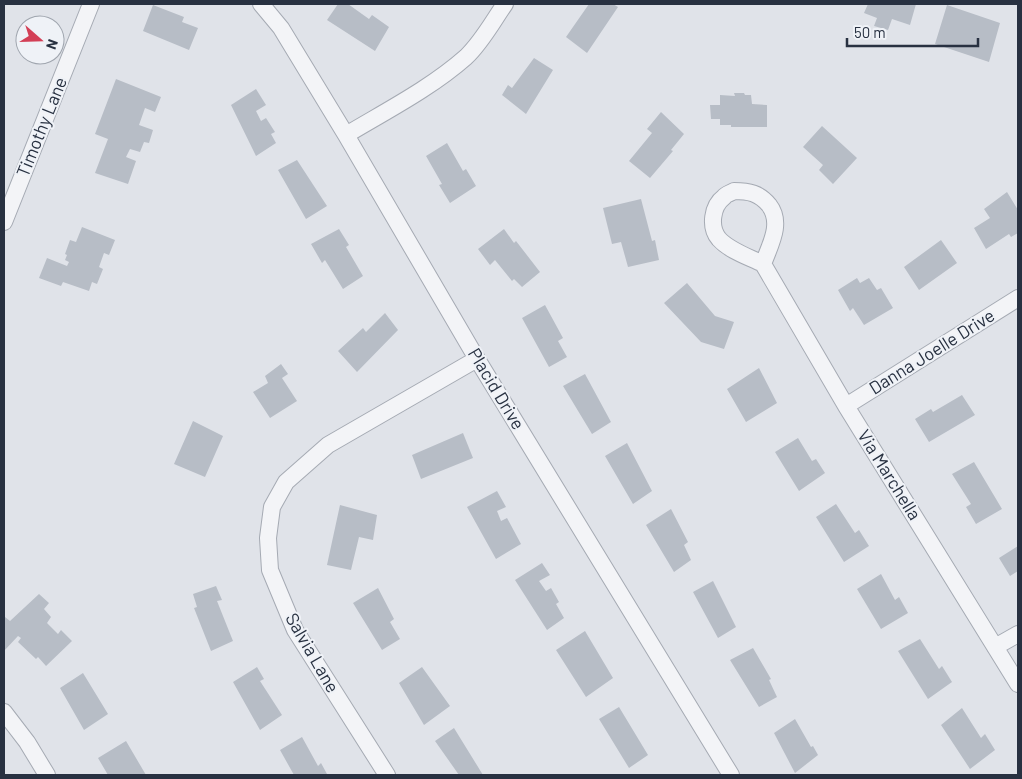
<svg xmlns="http://www.w3.org/2000/svg" width="1022" height="779" viewBox="0 0 1022 779" font-family="Barlow,sans-serif">
<rect width="100%" height="100%" fill="#e0e3e9"/>
<path fill="#b7bdc6" d="M338 4H348L369 19 372 15 389 27 375 51 327 20Z
M589 4H613L618 7 587 53 566 37Z
M868 4H916L910 25 892 19 888 30 874 26 877 18 864 13Z
M153 5 184 17 182 22 198 28 189 50 143 31Z
M947 5 1000 23 989 62 935 44Z
M534 58 553 70 526 114 502 95 508 85 512 88Z
M116 79 161 97 155 112 145 108 139 125 153 130 149 143 144 142 140 152 130 149 126 157 136 161 128 184 95 173 108 139 95 134Z
M256 89 266 105 256 111 261 121 266 118 275 132 271 134 276 143 256 156 231 105Z
M734 93H744L745 95H751L752 104 767 105V127H731V125H720V119H711L710 105H720V95L735 96Z
M661 112 684 134 671 150 673 151 650 178 629 161 652 133 647 129Z
M822 126 857 158 833 184 819 170 823 165 803 147Z
M447 143 463 171 466 169 476 186 450 203 439 185 442 184 426 156Z
M297 160 327 206 306 219 278 170Z
M1007 192 1018 210V233L1011 237 1009 234 986 249 974 228 990 218 984 209Z
M641 199 652 241 655 240 659 260 628 267 621 242 612 244 603 208Z
M82 227 115 240 109 255 104 253 99 267 103 269 97 284 92 282 89 291 63 282 61 286 39 278 47 258 67 266 69 262 65 260 67 255 65 254 70 240 76 242Z
M339 229 349 245 346 247 363 276 343 289 325 260 322 263 311 244Z
M504 229 514 243 516 241 540 272 522 287 514 279 512 281 495 260 490 265 478 249Z
M941 240 957 263 919 290 904 267Z
M857 278 860 283 869 278 877 290 881 288 893 308 864 325 853 308 850 311 838 290Z
M687 283 715 316 734 322 724 349 701 342 664 303Z
M545 305 563 338 558 341 567 357 549 367 522 318Z
M385 313 398 330 357 372 338 351 363 328 366 332Z
M281 364 288 374 282 378 297 401 270 418 253 392 268 383 265 376Z
M759 368 777 403 746 422 727 389Z
M585 374 611 422 592 434 563 386Z
M962 395 975 415 929 442 915 419 931 409 933 412Z
M193 421 223 436 205 477 174 464Z
M463 433 473 458 421 479 412 455Z
M798 438 812 461 816 459 825 473 799 491 775 452Z
M627 443 652 491 633 504 605 456Z
M974 462 1002 509 976 524 966 507 971 504 952 474Z
M497 491 506 507 497 511 501 521 507 518 521 544 496 559 467 507Z
M836 504 855 533 859 530 869 546 844 562 816 517Z
M340 505 377 515 373 540 359 537 351 570 327 565Z
M671 509 688 542 684 545 691 560 674 572 646 525Z
M1018 546V571L1010 576 999 558Z
M542 563 550 575 539 581 546 591 551 588 559 602 556 604 564 618 547 630 515 580Z
M881 574 895 600 899 597 908 613 881 629 857 589Z
M713 581 736 627 718 638 693 592Z
M216 586 222 600 217 601 233 641 211 651 194 608 197 607 193 594Z
M378 588 394 619 390 622 400 639 382 650 353 603Z
M39 594 49 603 44 609 51 617 47 623 58 634 61 630 72 641 46 666 38 657 36 659 18 642 21 638 18 636 4 651V618L5 617 10 621Z
M585 631 613 678 586 697 556 650Z
M920 639 939 669 942 666 952 682 928 699 898 651Z
M753 648 771 679 769 680 777 697 759 707 730 660Z
M257 667 264 679 260 681 282 715 260 730 233 682Z
M422 667 450 706 424 725 399 683Z
M83 673 108 714 84 730 60 688Z
M619 707 648 755 629 768 599 719Z
M962 708 981 738 985 734 995 750 970 769 941 725Z
M795 719 811 747 813 746 818 755 795 773 774 733Z
M454 728 483 775H459L435 741Z
M302 737 318 766 321 763 327 774 325 775H294L280 750Z
M126 741 146 775H108L98 758Z"/>
<g fill="none" stroke-linecap="round" stroke-linejoin="round">
<defs>
<path id="minor" d="M261 4 281 28 346 135 477 359 731 775
M346 135C386 111 431 88 466 57 482 42 493 21 505 4
M734 191C749 191 759 193 769 205 783 223 770 245 763 264 749 257 730 251 719 239 709 227 712 206 724 197 726 194 731 193 734 191Z
M4 222 91 4
M763 264 846 406 1018 684
M846 406 1018 298
M995 647 1018 634
M4 712 27 742 47 775
M387 775 295 630 270 570 268 538 272 507 286 482 328 445 477 359"/>
</defs>
<use href="#minor" stroke="#a5aab3" stroke-width="18"/>
<use href="#minor" stroke="#f3f4f7" stroke-width="16"/>
</g>
<g text-anchor="middle" stroke-width="4" stroke-linejoin="round" paint-order="stroke">
<g font-size="18" fill="#283141" stroke="#eff2f7">
<text transform="translate(42 127) rotate(-68)" y="6">Timothy Lane</text>
<text transform="translate(932 352) rotate(-32)" y="6">Danna Joelle Drive</text>
<text transform="translate(496 389) rotate(59)" y="6">Placid Drive</text>
<text transform="translate(889 475) rotate(58)" y="6">Via Marchella</text>
<text transform="translate(312 653) rotate(60)" y="6">Salvia Lane</text>
</g>
</g>
<rect width="1022" height="779" fill="none" stroke="#283141" stroke-width="10"/>
<g transform="translate(40 40) rotate(110)"><circle r="24" fill="#eff2f7" stroke="#9fa5ae"/>
<path d="M0-4L9 19L0 12L-9 19Z" fill="#d33f56"/>
<text y="-8" font-size="14" font-weight="bold" text-anchor="middle" fill="#283141">N</text>
</g>
<path d="M847 38v8h131v-8" fill="none" stroke="#283141" stroke-width="2.5"/>
<text x="854" y="38" font-size="15" fill="#283141" stroke="#eff2f7" stroke-width="4" paint-order="stroke">50 m</text>
</svg>
